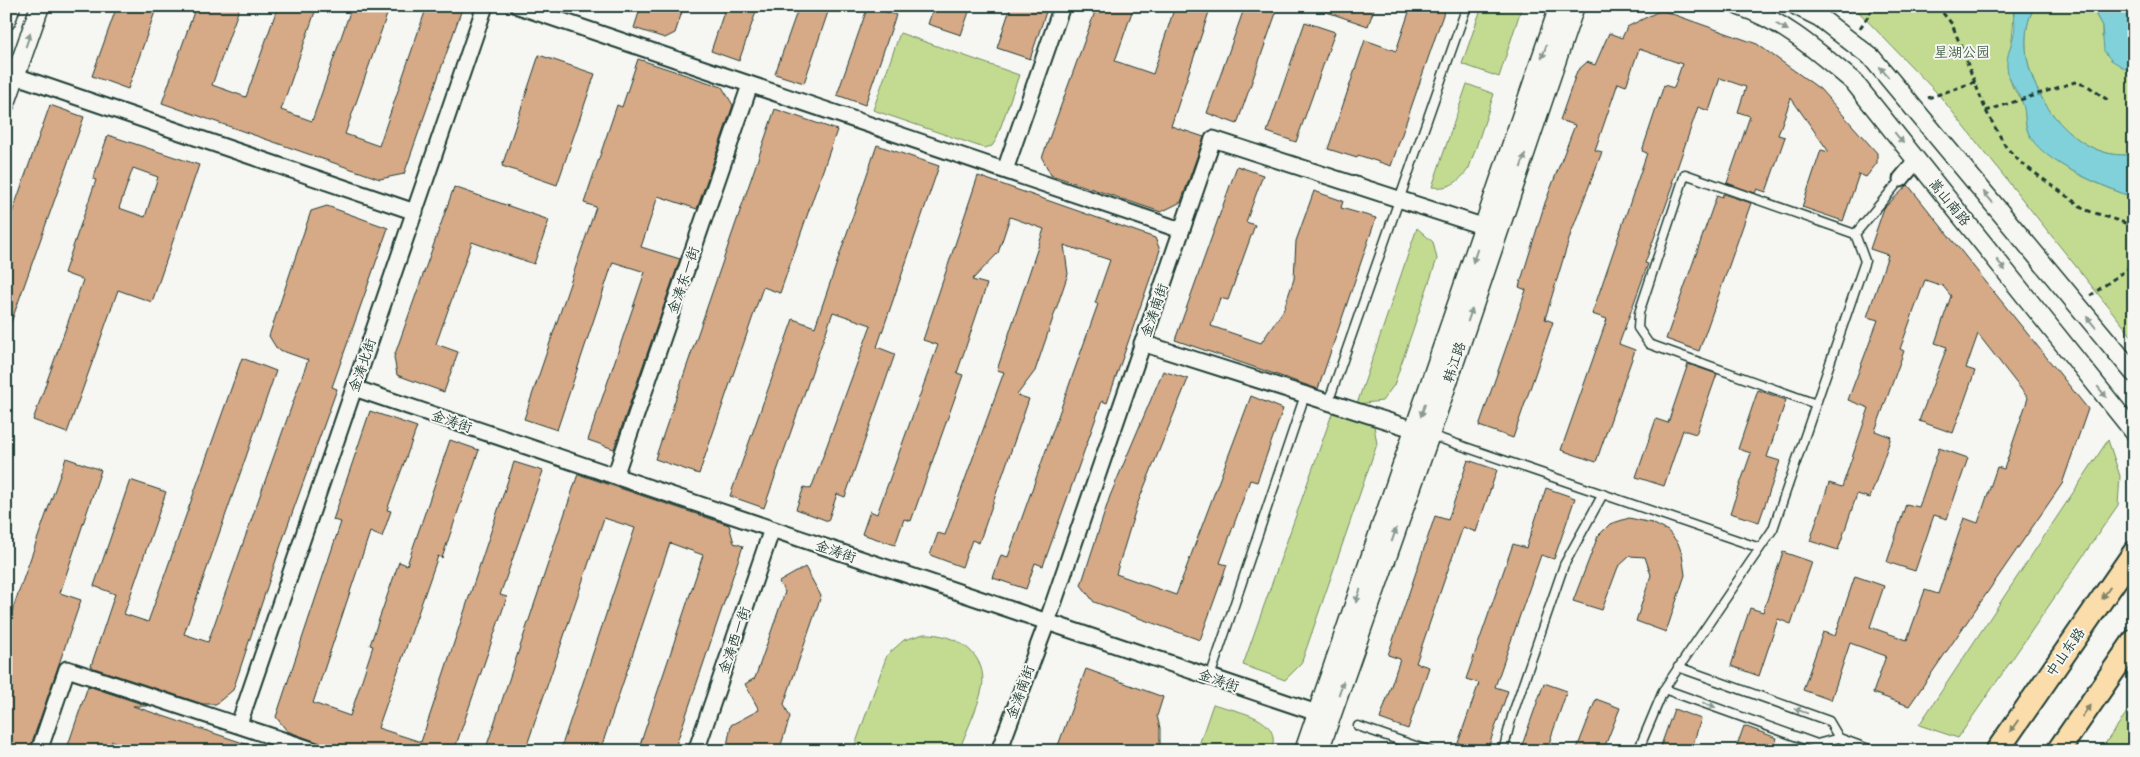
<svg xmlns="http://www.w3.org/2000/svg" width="2140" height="757" viewBox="0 0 2140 757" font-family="'Shantell Sans','LXGW WenKai TC',sans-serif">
<rect width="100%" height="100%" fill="#f6f6f2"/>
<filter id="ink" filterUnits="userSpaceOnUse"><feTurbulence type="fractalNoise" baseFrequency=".02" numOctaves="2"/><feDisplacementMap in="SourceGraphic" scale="10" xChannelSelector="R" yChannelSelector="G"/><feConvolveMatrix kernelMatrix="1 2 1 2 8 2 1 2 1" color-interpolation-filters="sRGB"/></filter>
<g filter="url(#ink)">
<path fill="#c3db91" stroke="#718c62" d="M1482 6H1522L1499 77 1462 64Z
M1853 6H2013C2016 32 2006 56 2011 82 2012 90 2021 97 2024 105 2026 113 2024 124 2028 132 2045 165 2101 185 2134 198V339L1939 95Z
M2035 6H2091L2102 26V37L2134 74V154C2067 166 2001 63 2035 6Z
M900 33 1019 75 996 140 992 146 984 148 873 110Z
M1467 84 1494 94 1469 168C1459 182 1450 189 1432 187Z
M1417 228 1433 242 1437 259 1394 385 1382 401 1357 404Z
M1333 411 1374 426 1377 444 1301 664 1285 680 1243 665Z
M2108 440 2120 476 2118 505 1958 738 1919 725Z
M924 634C954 633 989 653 982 689 977 710 966 731 959 751H853L887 655 904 640Z
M2134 702V751H2100Z
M1213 704C1237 712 1284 717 1271 751H1197Z"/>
<path fill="#80d1d9" stroke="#599697" d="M2013 6H2035C2001 63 2067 166 2134 154V198C2105 186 2040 163 2028 132 2024 122 2026 111 2022 102 2017 89 2008 82 2007 67 2006 55 2012 45 2014 33 2016 25 2014 15 2013 6Z
M2091 6H2134V74L2111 60 2104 51 2102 26Z"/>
<path fill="#d6a987" stroke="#1f3d34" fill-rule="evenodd" d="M117 6H157L128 89 92 76Z
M196 6H240L212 85 246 97 278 6H317L281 110 312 121 352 6H390L345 134 379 146 427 6H463L404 174 380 179 162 103Z
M641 6H684L675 33 665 38 634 28Z
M726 6H758L739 61 711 51Z
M799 6H830L804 83 775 74Z
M868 6 896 15 865 105 837 95Z
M934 6H971L961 35 928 24Z
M1011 6H1048L1030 59 997 48Z
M1097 6H1134L1115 61 1153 74 1175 6H1211L1171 126 1204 137 1181 202 1161 212 1051 175 1042 158Z
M1245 6H1255L1276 13 1237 124 1207 113Z
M1318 6H1375L1368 26 1318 9Z
M1411 6H1446L1391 166 1358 155 1357 158 1328 149 1365 40 1396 51Z
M1661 10 1757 44 1820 89 1877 153V163L1866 177 1859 174 1843 221 1802 207 1821 150 1829 152 1791 98 1778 135 1785 137 1766 192 1757 189 1755 193 1727 183 1750 116 1738 112 1746 87 1720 78 1709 111 1698 107 1672 183H1674L1645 263 1648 264 1619 344 1635 350 1596 462 1561 450 1607 319 1592 314 1647 153 1642 151 1664 85 1674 88 1682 64 1639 49 1626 86 1618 83 1595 150 1602 152 1571 233 1545 319 1553 322 1513 438 1479 426 1526 290 1519 287 1545 203 1575 125 1560 120 1577 71 1587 62 1595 65 1609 33 1622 38 1627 27Z
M1305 22 1335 32 1296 142 1267 132Z
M539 55 595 74 557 185 502 166Z
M638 59 722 87 733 105 697 209 658 196 641 247 680 259 614 449 588 440 645 272 613 262 557 430 524 419 596 207 584 203 617 105 622 107Z
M50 105 84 117 8 331H6V230Z
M775 109 837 130 780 293 763 287 699 474 655 459Z
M108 135 199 165 152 302 118 290 67 433 33 420 83 280 64 273 96 180 93 179ZM133 168 158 177 145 217 119 208Z
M877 145 939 166 877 347 895 354 845 497 837 494 828 521 796 509 804 487 811 489 871 325 833 312 764 508 730 496 793 319 815 327Z
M1237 166 1263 175 1246 222 1255 225 1228 300 1220 298 1211 326 1261 343 1283 311 1294 279 1296 241 1314 191 1343 201 1341 208 1376 218 1318 389 1175 340Z
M978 176 1155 238 1160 250 1107 403 1102 401 1043 566 1035 563 1026 589 993 578 1001 555 1008 557 1098 304 1095 303 1110 260 1064 245 1068 274 1035 371 1017 395 1029 399 979 543 972 540 962 567 930 555 938 533 945 535 1004 372 997 370 1044 229 1010 217 998 253 972 280 987 284 957 373 963 375 911 521 904 519 895 545 862 534 870 511 877 514 938 345 923 340Z
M1908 185 2088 409 2062 484 1909 706 1873 693 1886 656 1850 643 1831 700 1803 690 1823 632 1835 636 1855 576 1884 586 1870 627 1907 640 1925 590 1938 594 1964 518 1978 523 1997 467 2004 469 2028 398 1978 334 1966 368 1975 371 1953 433 1919 421 1947 347 1935 343 1951 296 1943 286 1925 280 1900 349 1904 351 1875 431 1891 437 1870 498 1857 494 1838 550 1810 541 1829 483 1842 487 1869 408 1848 400 1878 320 1867 317 1888 255 1870 249 1884 208Z
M454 187 549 220 534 264 472 242 436 344 458 352 444 392 397 375 394 357Z
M1723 194 1751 203 1699 351 1666 339 1717 195 1722 197Z
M327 206 388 228 332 387 337 389 285 533 233 690 216 704H203L94 668 91 666 115 594 94 586 130 480 166 492 124 614 148 622 242 358 276 371 184 634 208 642 308 360 277 349 269 336 311 211Z
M1688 364 1717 374 1696 434 1683 430 1664 486 1636 477 1656 419 1668 423Z
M1163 371 1188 379 1137 505 1116 574 1176 595 1251 396 1283 409 1257 482 1250 480 1220 563 1227 565 1200 640 1094 602 1081 585 1110 496Z
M1758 390 1786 400 1767 457 1780 461 1759 522 1730 513 1751 453 1738 449Z
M370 411 417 427 387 510 391 511 382 537 370 532 313 703 350 716 373 646 370 645 399 562 407 565 450 440 479 450 442 558 438 556 378 728 421 742 514 462 543 471 500 595 507 597 454 751H341L287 731 276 717 341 522 333 520Z
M1939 448 1968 458 1947 519 1934 515 1915 571 1887 562 1906 504 1919 507Z
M66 458 101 470 60 593 81 600 29 751H6V628Z
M1468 460 1497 470 1476 532 1463 527 1443 584 1416 663 1429 667 1408 729 1380 719 1400 659 1388 655 1435 516 1448 520Z
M578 474 729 525 734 543 743 546 674 751H638L703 555 670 543 600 751H560L635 528 604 518 525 751H485Z
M1546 488 1575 498 1554 559 1541 555 1495 687 1508 691 1487 751H1481L1458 743 1479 683 1466 679 1513 544 1526 548Z
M1629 518 1652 523 1668 531 1678 543 1682 554 1685 575 1666 632 1636 621 1651 575 1645 557 1630 556 1618 567 1602 610 1573 601 1598 536 1610 524Z
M1783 552 1812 562 1791 624 1778 619 1759 676 1731 666 1750 608 1763 612Z
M805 567 821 596 784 704 790 717 779 751H726L731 725 759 710 745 684 755 678 785 592 779 582Z
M1086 669 1163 697 1157 716 1160 728V751H1056Z
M1544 683 1567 691 1550 740V751H1520Z
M88 686 148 706H133L258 748V751H141L112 741 109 751H66Z
M1596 699 1620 708 1603 751H1576Z
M1674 709 1701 719 1691 751H1659Z
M1744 726 1777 738 1773 751H1735Z"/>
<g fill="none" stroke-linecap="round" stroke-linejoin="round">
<defs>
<path id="service" d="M1328 403 1467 6
M1816 404 1649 344 1638 328 1639 313 1685 174 1855 234
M1430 435 1760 548
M1678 667 1829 721 1839 738
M1210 677 1305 395
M1664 689 1817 744 1839 738 1874 751
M1358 726 1430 751
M1503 751 1512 716 1564 565 1603 494
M1638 751 1664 689 1773 529 1865 261 1855 234 1901 179"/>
<path id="minor" d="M518 6 1181 230
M16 76 415 212
M1005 170 1062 6
M1901 179 1917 160
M1142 343 1416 430
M354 388 1317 713
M615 476 750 85
M239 724 485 6
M39 751 67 669 316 751
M696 751 772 529
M999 751 1047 622 1213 139 1485 227"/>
<path id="tertiary" d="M1739 6C1784 21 1818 52 1854 82L2134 432
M1797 6 1819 17 1872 58 2134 373
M6 21 11 6
M6 103 40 6
M1304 751 1559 6
M1319 751 1430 435 1575 6"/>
<path id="primary" d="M1997 751 2134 553
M2058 751 2134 641"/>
</defs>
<use href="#service" stroke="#1f3d34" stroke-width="11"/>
<use href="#minor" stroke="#1f3d34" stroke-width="19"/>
<use href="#tertiary" stroke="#1f3d34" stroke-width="21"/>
<use href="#primary" stroke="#1f3d34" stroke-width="26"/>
<path stroke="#1f3d34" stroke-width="3" stroke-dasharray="5 4" stroke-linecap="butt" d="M1937 6 1952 24 1986 111 2006 147 2021 163 2086 210 2134 226
M1860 28 1875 6
M1928 98 1975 82
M1986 111 2075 82 2088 86 2109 101
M2090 296 2134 264"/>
<use href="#service" stroke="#f6f6f2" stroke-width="8"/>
<use href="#minor" stroke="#f6f6f2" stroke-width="15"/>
<use href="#tertiary" stroke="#f6f6f2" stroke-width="18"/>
<use href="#primary" stroke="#faddab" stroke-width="22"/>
</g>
<defs><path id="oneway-solid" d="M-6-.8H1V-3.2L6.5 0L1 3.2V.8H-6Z" transform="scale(1.25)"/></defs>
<g fill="#8a9a93">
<use href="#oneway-solid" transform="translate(1782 27) rotate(29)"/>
<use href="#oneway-solid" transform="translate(28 40) rotate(-71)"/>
<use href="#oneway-solid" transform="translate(1544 52) rotate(109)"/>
<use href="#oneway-solid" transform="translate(1884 72) rotate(-130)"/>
<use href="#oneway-solid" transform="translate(1899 138) rotate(51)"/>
<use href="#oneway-solid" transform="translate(1523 161) rotate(-71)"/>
<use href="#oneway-solid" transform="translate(1988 197) rotate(-130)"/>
<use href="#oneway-solid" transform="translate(1475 256) rotate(109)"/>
<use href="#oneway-solid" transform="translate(2001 265) rotate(51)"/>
<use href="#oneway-solid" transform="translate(1470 315) rotate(-71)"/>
<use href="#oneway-solid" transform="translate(2091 322) rotate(-130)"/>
<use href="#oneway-solid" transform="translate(2102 392) rotate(51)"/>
<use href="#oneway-solid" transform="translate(1423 410) rotate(109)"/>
<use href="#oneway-solid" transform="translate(1394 535) rotate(-71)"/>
<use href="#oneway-solid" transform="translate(1358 596) rotate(109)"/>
<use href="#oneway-solid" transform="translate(1341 688) rotate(-71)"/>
<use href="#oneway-solid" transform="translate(1709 705) rotate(20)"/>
<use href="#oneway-solid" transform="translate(1801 711) rotate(-160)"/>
</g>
<g fill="#82856a">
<use href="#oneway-solid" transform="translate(2106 593) rotate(125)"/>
<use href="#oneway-solid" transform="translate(2086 711) rotate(-55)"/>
<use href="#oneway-solid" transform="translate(2014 726) rotate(125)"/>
</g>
</g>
<g text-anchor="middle" stroke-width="4" stroke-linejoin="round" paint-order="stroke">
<g font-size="14" fill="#405d47" stroke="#f6f6f2">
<text x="1962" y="57">星湖公园</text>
</g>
<g font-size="14" fill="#1f3d34" stroke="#f6f6f2">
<text transform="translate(1950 202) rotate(51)" y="5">嵩山南路</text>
<text transform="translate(683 280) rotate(-71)" y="5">金涛东一街</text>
<text transform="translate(1154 310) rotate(-71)" y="5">金涛南街</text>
<text transform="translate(1454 362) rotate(-71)" y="5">韩江路</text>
<text transform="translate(362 365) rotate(-71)" y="5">金涛北街</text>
<text transform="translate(452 421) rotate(19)" y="5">金涛街</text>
<text transform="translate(836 551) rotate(19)" y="5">金涛街</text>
<text transform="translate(734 640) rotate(-71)" y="5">金涛西一街</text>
<text transform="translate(2065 652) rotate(-55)" y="5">中山东路</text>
<text transform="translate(1219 680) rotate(19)" y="5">金涛街</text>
<text transform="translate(1020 692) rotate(-70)" y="5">金涛南街</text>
</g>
</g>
<rect width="2140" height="757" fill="none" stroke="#f6f6f2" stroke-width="25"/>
<rect x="12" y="12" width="2115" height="732" fill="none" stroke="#1f3d34" stroke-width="2" filter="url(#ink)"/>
</svg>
